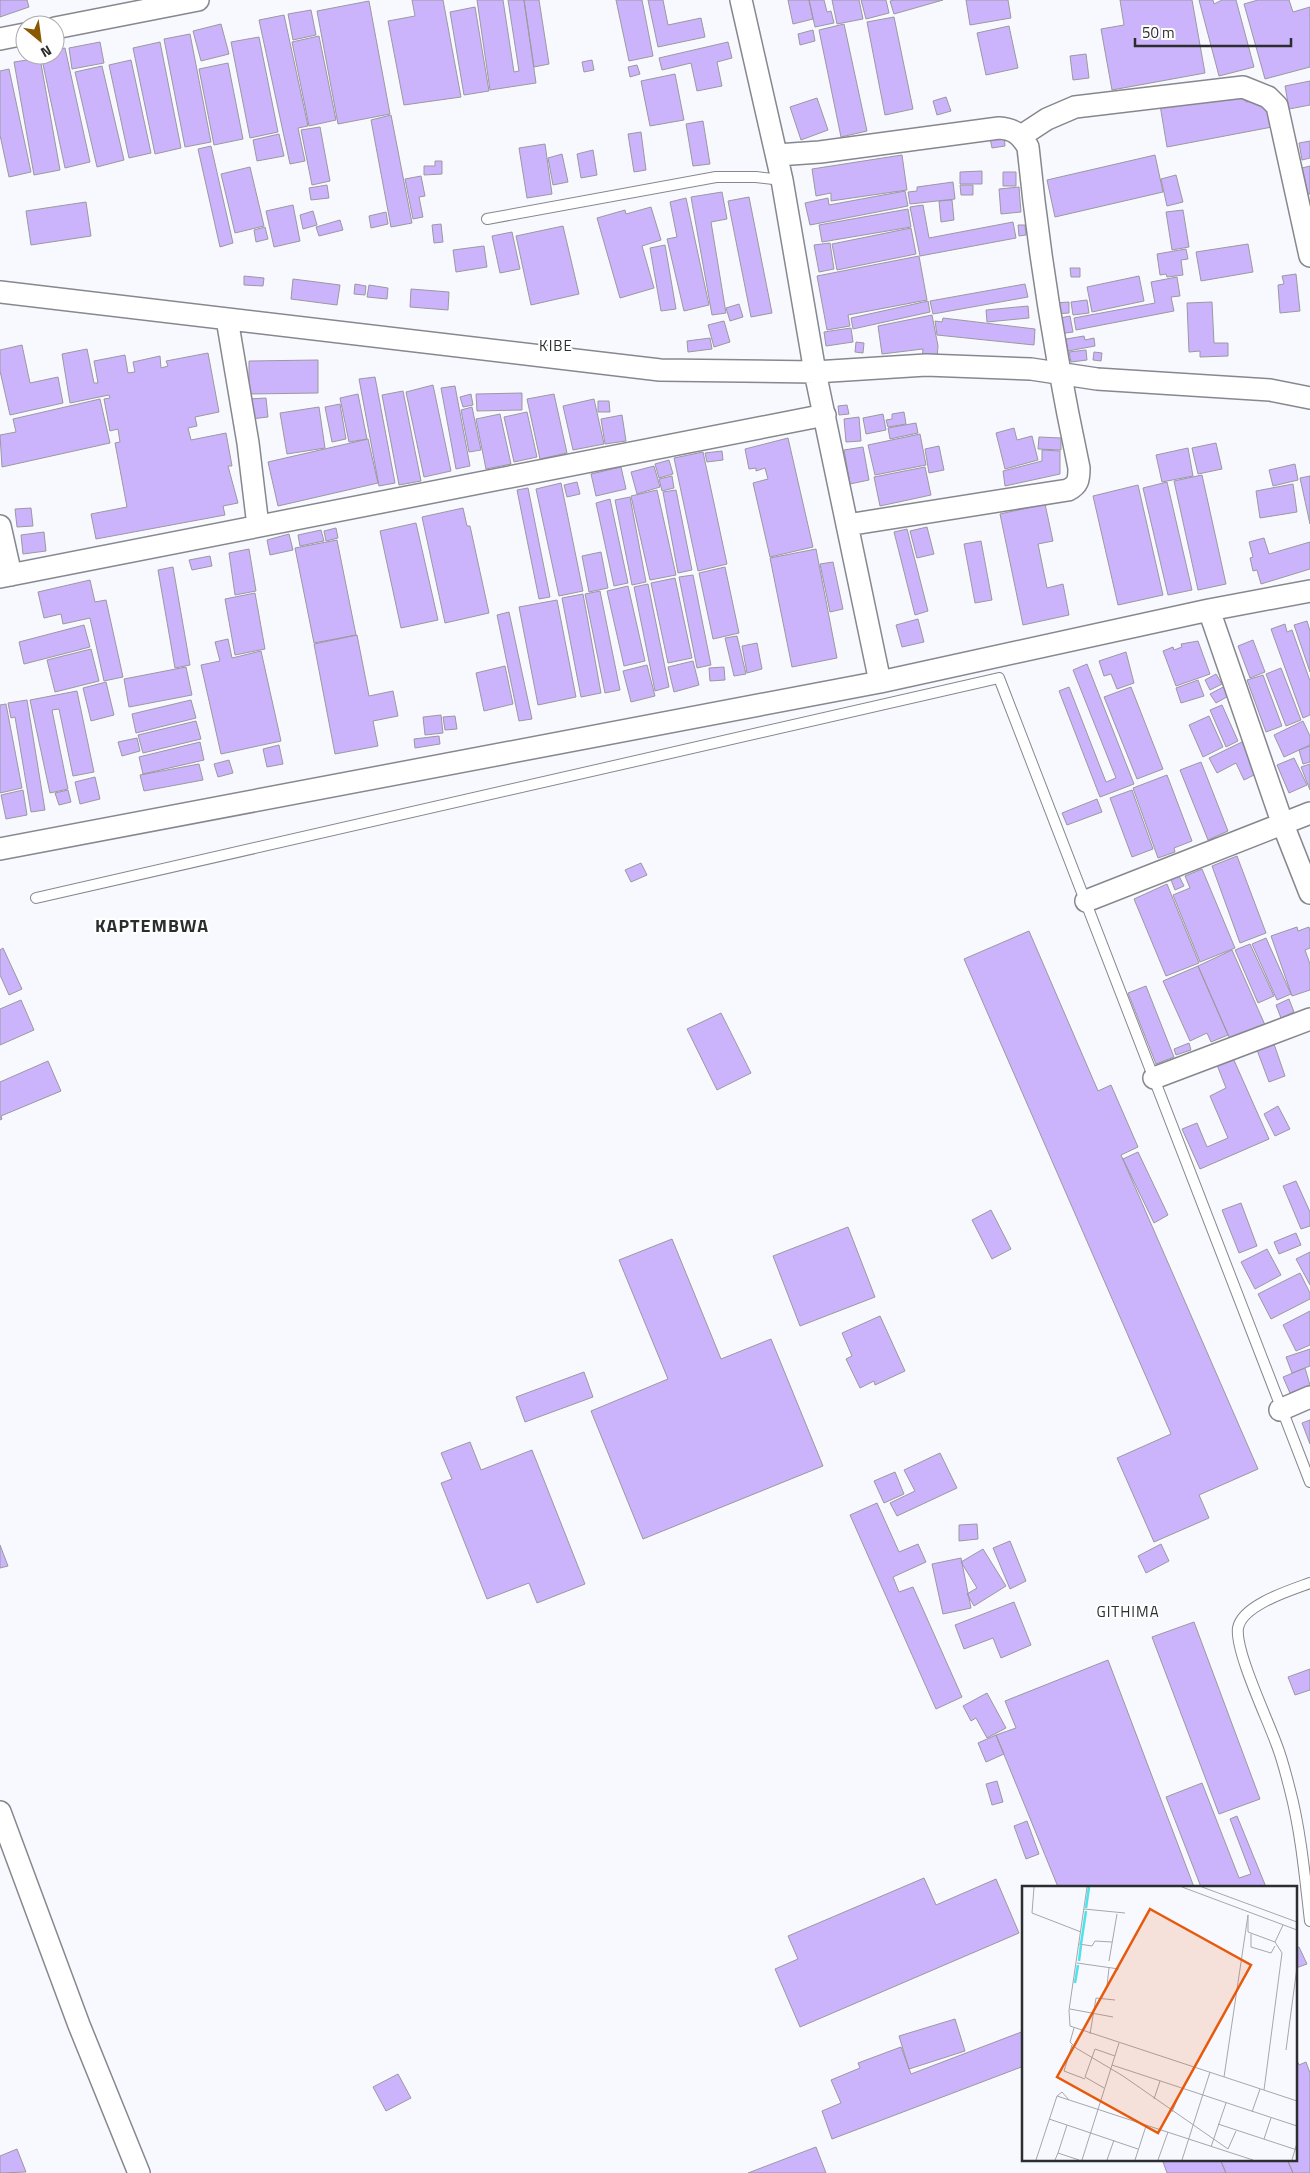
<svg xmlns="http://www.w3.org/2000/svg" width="1310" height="2173" viewBox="0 0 1310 2173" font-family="'Titillium Web',sans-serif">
<rect width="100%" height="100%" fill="#f7f9fe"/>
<path fill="#cbb4fb" stroke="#9b999f" d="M0 0H27L29 7 0 17Z
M412 0H443L461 97 404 105 388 21 415 16Z
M477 0H503L514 72 519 71 508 0H524L536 83 490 90Z
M524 0H539L549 64 534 67Z
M616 0H642L653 56 629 61Z
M648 0H663L668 25 701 18 705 37 658 47Z
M788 0H809L813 19 793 24Z
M809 0H824L827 12 831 11 834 23 815 27Z
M832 0H859L863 19 837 24Z
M861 0H886L889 13 866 19Z
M894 0H943L894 14 890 1Z
M966 0H1008L1011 18 970 25Z
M1120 0H1192L1205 73 1112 90 1101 29 1124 25Z
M1199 0H1213L1214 4 1222 0H1236L1254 67 1219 76Z
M1258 0H1289L1293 12 1310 7V67L1265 79 1244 4Z
M369 1 390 114 338 124 317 11Z
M475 7 489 91 464 95 450 12Z
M311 10 316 35 293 40 288 14Z
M284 15 308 126 298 128 305 161 290 164 259 20Z
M894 17 913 109 885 115 867 22Z
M221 24 229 54 201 61 193 31Z
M844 24 867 131 841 137 819 30Z
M1009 26 1018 68 986 75 977 33Z
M813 30 815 41 800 45 798 34Z
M190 34 211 142 185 147 164 39Z
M319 36 336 120 309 126 292 42Z
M259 37 278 132 250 138 231 42Z
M100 42 104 63 72 69 69 48Z
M160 42 181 148 155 154 133 48Z
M728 42 732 58 717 62 722 86 697 91 691 63 662 70 659 58Z
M65 48 90 162 65 168 41 55H55V50Z
M1086 54 1089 78 1073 80 1070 56Z
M40 58 60 170 34 175 14 62Z
M131 60 151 153 129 158 109 65Z
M592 60 594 70 584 72 582 62Z
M228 63 243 139 214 145 199 69Z
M637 65 640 74 630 77 628 67Z
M102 66 124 160 97 167 75 72Z
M9 69 31 172 9 177 0 135V71Z
M675 74 684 120 650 126 641 81Z
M1310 81V105L1289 109 1285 86Z
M1244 90 1246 102 1267 99 1272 127 1167 147 1160 105Z
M946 97 951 111 937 115 933 101Z
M817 98 828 130 801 140 790 107Z
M391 115 412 223 391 227 371 120Z
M703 121 710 164 693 166 686 124Z
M320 127 330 181 312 185 301 130Z
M641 132 646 170 634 172 628 134Z
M279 134 284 156 257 161 253 140Z
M1004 135 1005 146 992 148 990 138Z
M1310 141V158L1302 160 1299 143Z
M545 144 552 194 527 198 519 148Z
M211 146 233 243 220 247 198 149Z
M593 150 597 175 581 178 577 154Z
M562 154 568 182 553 185 548 158Z
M902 155 907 190 831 201V193L816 196 812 169Z
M1155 155 1163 192 1055 217 1047 180Z
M435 161H442V174L424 175V166H435Z
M1310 166V194H1308L1302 168Z
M250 167 264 226 235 233 221 174Z
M982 171V184H960V172Z
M1003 172H1016V186H1003Z
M1176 175 1183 202 1167 206 1161 179Z
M421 176 425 196 419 197 423 217 413 219 405 179Z
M953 182 955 199 910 204 908 192 917 191V187Z
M327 185 329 198 311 200 309 188Z
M960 185H973V195H961Z
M1019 187 1021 212 1001 214 999 189Z
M905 191 908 206 810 225 805 203 828 198 829 205Z
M722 192 727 219 711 222 726 313 712 315 691 197Z
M749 197 772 313 751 317 728 201Z
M686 198 709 305 684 311 667 239 677 237 670 202Z
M952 200 954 220 941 222 939 201Z
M86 202 91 236 31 245 26 211Z
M293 205 300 241 274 247 266 211Z
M923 205 929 238 1013 222 1016 238 920 256 910 207Z
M651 207 661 240 642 246 654 288 620 298 597 218 625 210 626 214Z
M908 209 911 227 822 242 819 225Z
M1183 210 1189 247 1172 250 1166 212Z
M313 211 317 225 303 229 300 215Z
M386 212 388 224 371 228 369 216Z
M340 220 343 230 319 236 316 227Z
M441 224 443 242 434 243 432 225Z
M1018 225H1025L1026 235 1019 236Z
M563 226 579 294 531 305 516 236Z
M265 227 268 239 256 242 254 230Z
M911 228 916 254 837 270 832 244Z
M512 232 520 269 500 273 492 236Z
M830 243 834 269 819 272 814 245Z
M1248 244 1253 272 1201 281 1196 252Z
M665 245 676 309 661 311 650 248Z
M484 246 487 267 456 272 453 250Z
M1186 249 1188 259 1181 260 1183 275 1167 277 1166 274 1160 275 1157 254Z
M919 256 927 300 848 315 850 326 827 330 817 276Z
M1070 268H1080V277H1071Z
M1296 274 1300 311 1280 313 1278 285 1284 284 1282 276Z
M244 276 264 278 263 286 244 285Z
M1139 276 1144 301 1092 312 1087 287Z
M1177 277 1180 296 1171 297 1174 311 1076 330 1074 318 1155 303 1151 282Z
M293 279 340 285 337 305 291 299Z
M355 284 366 286 365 295 354 294Z
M1025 284 1028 297 933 314 930 301Z
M369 285 388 288 387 299 367 297Z
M411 289 449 292 448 310 410 307Z
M1087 300 1089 313 1073 315 1071 302Z
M928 301 930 312 853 329 851 318Z
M1069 302V313L1055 314V303Z
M1212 302 1214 343H1228V356L1200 357V351L1189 352 1187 303Z
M739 304 743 317 730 321 726 308Z
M1028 306 1029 318 987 322 986 310Z
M932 315 938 346 937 359H922L923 349 882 354 878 326Z
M1070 316 1073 332 1058 334 1055 319Z
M943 318 1035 329 1034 345 937 335 935 321 942 322Z
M724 321 730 342 714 347 708 325Z
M851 328 853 342 826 346 824 332Z
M1084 336 1085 340 1094 338 1095 346 1068 351 1066 339Z
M710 338 712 349 688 352 687 341Z
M856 342 864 343 863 353 855 352Z
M22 345 30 383 58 377 63 403 10 415 0 371V350Z
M87 349 94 383H98L94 361 125 355 128 373 135 372 133 362 160 356 161 368 168 366 166 361 208 353 219 412 195 417 197 426 188 428 191 440 226 433 232 466H228L238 503 223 506 225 515 96 539 91 514 127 507 115 443 120 442 118 429 110 431 104 399 110 398 109 395 70 403 62 354Z
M1086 350 1087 360 1071 362 1069 352Z
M1094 352 1102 353 1101 361 1093 360Z
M318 360V393L249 394V361Z
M375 377 395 483 379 486 359 379Z
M433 385 451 471 424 477 406 392Z
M455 386 470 466 456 469 441 388Z
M403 391 421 481 399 485 382 395Z
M522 393V410L477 411 476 394Z
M358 394 367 439 349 442 340 398Z
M471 394 473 405 463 407 460 397Z
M554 394 567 453 540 459 527 399Z
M266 398 268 417 251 419 249 399Z
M100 399 110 443 2 467 0 435 16 432 13 419Z
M594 399 604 444 573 450 563 406Z
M598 401H609L610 412H598Z
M340 404 346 439 332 442 325 407Z
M847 405 849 414 839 415 838 406Z
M319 407 325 448 287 454 280 413Z
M472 407 481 450 469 452 461 410Z
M527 412 537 457 514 462 504 417Z
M904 412 906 424 888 427 886 420 892 419V414Z
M500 414 511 464 486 469 476 419Z
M883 414 886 430 866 434 863 418Z
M622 415 626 441 605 444 601 419Z
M859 417 861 441 846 442 844 419Z
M916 423 918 433 890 439 888 428Z
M1014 428 1017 440 1032 436 1038 460 1005 469 996 433Z
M920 434 926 465 875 475 868 445Z
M1039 437 1061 438V450L1038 449Z
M788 438 813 547 770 557 753 483 768 479 765 468 756 471V468L749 469 745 449Z
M368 439 378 483 278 506 268 462Z
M1216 443 1222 469 1198 474 1192 448Z
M939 446 944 470 929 473 925 449Z
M863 447 869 480 850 484 844 450Z
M1188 448 1193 476 1162 482 1156 455Z
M1042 450 1060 451V474L1005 486 1003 471 1042 461Z
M722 451 723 460 707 462 705 453Z
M703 452 727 564 698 571 674 458Z
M669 460 673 474 659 478 655 464Z
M1295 464 1298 480 1273 486 1269 470Z
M654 466 660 487 637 494 631 472Z
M621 467 626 489 596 496 591 474Z
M925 467 931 495 880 506 874 477Z
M1202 475 1226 584 1198 590 1174 481Z
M672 476 674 488 662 491 659 479Z
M1310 476V524L1300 478Z
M577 482 580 494 567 497 564 485Z
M1167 482 1192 590 1168 595 1143 488Z
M561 483 583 591 559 596 536 489Z
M1293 484 1297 512 1260 518 1256 491Z
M1138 485 1163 595 1118 605 1093 496Z
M528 488 550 597 539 599 517 490Z
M657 490 676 575 650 580 631 496Z
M676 490 692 570 678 573 663 492Z
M630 497 646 582 632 585 615 500Z
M610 499 628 583 614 586 596 503Z
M1045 504 1053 541 1038 544 1047 588 1063 584 1069 615 1023 625 1000 514Z
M31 508 33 526 17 527 15 509Z
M463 508 467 526H470L489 613 445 623 422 517Z
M416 523 438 620 401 628 380 531Z
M927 527 934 554 917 558 910 531Z
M336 528 338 538 326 541 324 531Z
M907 529 928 611 915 615 894 532Z
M321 530 324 541 300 546 298 535Z
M44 532 46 551 23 554 21 535Z
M289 534 293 550 270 555 267 540Z
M1264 538 1269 554 1310 542V569L1261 584 1257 570 1253 571 1250 558 1253 557 1249 542Z
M337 540 356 635 314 643 295 548Z
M981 541 992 600 975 603 964 544Z
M249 549 256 591 235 595 229 553Z
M816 549 837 658 792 667 770 558Z
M601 552 608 588 589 592 582 556Z
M210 556 212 566 192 570 189 560Z
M833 562 843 609 830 612 820 564Z
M173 567 190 665 175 668 158 570Z
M725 567 739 633 713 639 699 573Z
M693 575 711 665 697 668 679 577Z
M675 578 692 658 668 663 651 583Z
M90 580 95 602 106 600 123 677 104 681 90 618 63 624 61 614 44 618 38 592Z
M648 584 669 687 655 691 634 587Z
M628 586 645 661 624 666 607 591Z
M600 591 620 690 605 693 585 594Z
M255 593 265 649 235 655 225 599Z
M583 594 601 693 581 697 562 598Z
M557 600 576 697 538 705 519 607Z
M509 612 532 719 519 721 497 615Z
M918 619 924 642 902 647 896 625Z
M1307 621 1310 631V672L1294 625Z
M1285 624 1287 632 1292 630 1310 681V715L1303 718 1271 629Z
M84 625 90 647 24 664 19 642Z
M357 635 369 696 393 691 398 716 373 721 378 746 335 754 314 644Z
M737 636 746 674 734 676 725 638Z
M228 639 232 658 261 651 281 741 221 754 201 665 220 661 215 642Z
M1253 640 1265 672 1250 678 1238 646Z
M1198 641 1210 674 1176 686 1163 651 1173 647 1174 650 1182 647 1181 644Z
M757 643 762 669 747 673 742 646Z
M91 649 99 681 55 692 47 660Z
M1126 652 1134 683 1117 689 1111 674 1104 676 1099 661Z
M693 661 699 685 674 692 668 667Z
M1087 664 1134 784 1100 797 1059 691 1069 687 1106 782 1116 778 1073 670Z
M647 665 655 696 631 702 623 671Z
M505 666 513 704 484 711 476 673Z
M186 667 192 695 129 707 124 679Z
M724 667 725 680 710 681 709 668Z
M1281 668 1301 720 1286 726 1266 674Z
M1216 674 1222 684 1210 690 1205 680Z
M1263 675 1282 726 1266 732 1247 680Z
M1198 680 1204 696 1181 703 1176 688Z
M106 682 114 715 91 721 83 688Z
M1227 685 1232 694 1216 703 1210 694Z
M1131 687 1163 769 1137 779 1104 697Z
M77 691 94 772 73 776 59 709 52 710 68 789 50 793 30 700Z
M27 700 45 810 31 812 15 717 11 718 8 703Z
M191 700 196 718 136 733 132 714Z
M6 704 22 788 0 793V705Z
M1222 705 1238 741 1226 747 1210 710Z
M441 715 443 733 425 735 423 717Z
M455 716 457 729 445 730 443 717Z
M1209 716 1223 747 1203 757 1189 725Z
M196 721 201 739 143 753 138 735Z
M1303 721 1310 736V745L1284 757 1274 735Z
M439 736 440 744 415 748 414 739Z
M137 738 140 751 122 756 118 742Z
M200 742 204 760 143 774 139 757Z
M1242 742 1258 773 1244 780 1236 763 1217 773 1209 758Z
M279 745 283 764 267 767 263 749Z
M1310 746V762L1303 764 1299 750Z
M1294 758 1307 785 1289 793 1277 765Z
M229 760 233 773 218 777 214 764Z
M1201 762 1228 831 1208 840 1180 770Z
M199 764 203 780 144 791 140 775Z
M1310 764V790L1301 767Z
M1167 775 1192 841 1174 848 1175 852 1158 858 1133 788Z
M95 777 100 799 80 804 75 782Z
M23 790 27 815 6 819 1 795Z
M68 790 71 802 59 805 55 793Z
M1132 790 1153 849 1132 857 1110 798Z
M1097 799 1102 812 1067 825 1062 813Z
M1237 856 1266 933 1240 943 1212 866Z
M641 863 647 875 631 882 625 870Z
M1202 869 1235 948 1200 962 1173 895 1190 888 1185 876Z
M1179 876 1184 886 1175 890 1171 880Z
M1167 884 1199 963 1166 976 1134 899Z
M1297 927 1298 931 1309 927 1310 931V948L1305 950 1310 964V990L1292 996 1271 936Z
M1029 931 1098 1091 1111 1085 1138 1147 1121 1155 1258 1469 1199 1495 1209 1518 1154 1542 1117 1458 1171 1434 964 959Z
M1266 938 1291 994 1277 1000 1252 944Z
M1250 944 1274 996 1258 1003 1235 950Z
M3 948 22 989 9 995 0 975V950Z
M1232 950 1265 1025 1230 1039 1198 966Z
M1198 966 1228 1035 1211 1042 1207 1033 1190 1041 1163 981Z
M1146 986 1174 1057 1156 1064 1128 993Z
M1289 999 1294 1012 1281 1018 1276 1005Z
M21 1000 34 1030 0 1045V1009Z
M721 1013 751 1073 717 1090 687 1029Z
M1189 1043 1191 1050 1176 1055 1174 1049Z
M1274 1044 1285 1076 1269 1082 1257 1050Z
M1233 1058 1269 1139 1200 1169 1182 1129 1197 1123 1207 1147 1228 1138 1210 1096 1226 1088 1217 1065Z
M48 1061 61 1091 1 1116 2 1119 0 1120V1082Z
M1278 1106 1290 1129 1275 1136 1264 1114Z
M1138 1152 1168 1215 1154 1223 1123 1159Z
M1296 1181 1310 1212V1226L1301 1229 1283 1186Z
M1241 1203 1257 1246 1239 1253 1222 1210Z
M991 1210 1011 1249 992 1259 972 1220Z
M848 1227 875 1297 800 1326 773 1256Z
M1296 1233 1301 1245 1279 1254 1274 1242Z
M672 1239 721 1359 771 1339 823 1466 643 1539 591 1411 668 1379 619 1260Z
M1267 1249 1281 1275 1255 1289 1241 1262Z
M1310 1252V1285L1296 1259Z
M1300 1273 1310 1293V1299L1271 1319 1258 1294Z
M1310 1311V1345L1296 1351 1283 1325Z
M880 1316 905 1371 875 1385 874 1381 860 1388 846 1359 852 1356 842 1333Z
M1310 1349V1366L1292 1373 1286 1357Z
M1305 1368 1310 1385 1290 1393 1283 1377Z
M584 1372 593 1397 525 1422 516 1397Z
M1310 1420V1444L1302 1423Z
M470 1442 481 1470 532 1450 585 1584 537 1603 529 1583 487 1599 441 1483 452 1479 441 1453Z
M940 1453 957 1488 897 1516 890 1503 915 1491 904 1470Z
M895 1472 904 1494 884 1503 874 1481Z
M877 1503 899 1552 918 1544 926 1562 893 1577 899 1592 913 1587 962 1697 936 1709 850 1515Z
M977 1524 978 1539 959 1541V1525Z
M1010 1541 1026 1581 1010 1589 993 1548Z
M1161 1544 1169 1561 1146 1573 1138 1556Z
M0 1545 8 1566 0 1568Z
M983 1549 1006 1586 974 1606 967 1594 977 1588 961 1562Z
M961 1558 971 1608 943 1614 932 1564Z
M1014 1602 1031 1645 1001 1658 993 1638 964 1649 955 1625Z
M1194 1622 1260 1799 1219 1814 1152 1637Z
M1108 1660 1194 1887H1058L996 1735 1016 1728 1005 1701Z
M1310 1669V1690L1295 1695 1288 1677Z
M987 1693 1006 1728 987 1738 976 1718 971 1721 963 1706Z
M996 1735 1004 1754 986 1762 978 1743Z
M997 1781 1003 1802 992 1805 986 1784Z
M1202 1783 1239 1878 1251 1874 1230 1819 1237 1816 1266 1887H1201L1166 1797Z
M1027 1821 1039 1854 1026 1859 1014 1826Z
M924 1878 936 1905 996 1879 1019 1933 800 2027 775 1969 798 1959 788 1936Z
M1299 1947 1307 1964 1296 1968V1948Z
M955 2019 965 2051 909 2069 899 2036Z
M1024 2031V2066L832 2139 822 2111 841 2103 831 2080 860 2068 858 2063 901 2047 911 2074Z
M1296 2058 1299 2065 1306 2062 1310 2073V2173H1293L1287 2159H1296Z
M398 2074 411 2098 386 2111 373 2087Z
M816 2147 826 2173H748Z
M17 2149 26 2172 0 2173V2156Z
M1162 2159H1220L1226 2173H1167Z
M1220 2159H1287L1293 2173H1226Z"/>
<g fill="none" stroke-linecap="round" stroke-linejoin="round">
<defs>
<path id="lane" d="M487 219 716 177H756L782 180
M36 898 999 678 1310 1482
M1310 1583C1291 1590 1242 1605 1238 1628 1235 1651 1267 1718 1276 1743 1282 1758 1286 1774 1290 1790 1301 1832 1305 1878 1310 1921"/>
<path id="street" d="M741 0 782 180 815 372 880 682
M55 28 198 0
M0 39 25 34
M1021 136 1047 119 1075 107 1243 87 1268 97 1277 106 1310 256
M777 155 820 152 999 128C1014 129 1020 134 1028 147 1039 257 1056 360 1079 468 1079 480 1078 485 1068 490L847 525
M0 292 660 370 815 372 926 365 1031 369 1097 379 1270 390 1310 398
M227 319 248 443 258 526
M0 526 11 575
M0 577 825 415
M1209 610 1282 822 1310 893
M0 849 880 682 1209 610 1310 591
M1086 901 1310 813
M1154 1078 1310 1019
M1280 1410 1310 1397
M0 1812 79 2025 139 2173"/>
</defs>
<use href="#lane" stroke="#86888d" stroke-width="12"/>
<use href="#street" stroke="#86888d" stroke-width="24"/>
<use href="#lane" stroke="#fff" stroke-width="10"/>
<use href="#street" stroke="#fff" stroke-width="21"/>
</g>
<g text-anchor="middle" stroke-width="4" stroke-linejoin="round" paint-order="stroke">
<g font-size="15" letter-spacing="1" fill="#2c2d2f" stroke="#fff">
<text x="556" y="351">KIBE</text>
<text x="1128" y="1617">GITHIMA</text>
</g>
<g font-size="18" font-weight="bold" letter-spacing="1" fill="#2c2d2f" stroke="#fff">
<text x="152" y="932">KAPTEMBWA</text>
</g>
</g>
<g transform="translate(1022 1886)">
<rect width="275" height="275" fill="#f7f9fe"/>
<path fill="none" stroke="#4ce4eb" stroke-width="2.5" d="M64 22 67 1M59 58 64 25M57 75 59 59M53 97 56 79"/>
<path fill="none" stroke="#a6a7ab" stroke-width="1" d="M12 1 10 27 59 46M65 1 47 124 48 140 275 215M160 1 275 44M180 1 275 36M62 23 103 27M226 29V46L253 56 260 67 242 204M229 48V61L249 67 253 60M253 56 261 39M57 58 70 60 73 55 90 56M87 75 95 28M55 77 97 83M85 100 87 82M48 123 91 131M52 142 48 156 54 162 101 190 206 263 214 245M68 148 74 112 93 114M50 159 42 185 63 193M264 164 275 81M90 179 275 240M202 191 226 29M82 202 63 191 73 163 93 170M35 210 40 206 47 214M132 213 138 195M150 226 160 202M230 226 238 203M27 233 45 239M196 238 275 264M242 253 249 232M189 261 204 217M36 267 45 239 116 263M14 274 35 210 231 274M33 274 36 267 57 274M60 274 97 157M85 274 92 254M113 274 124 240M136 274 146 246M160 274 188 186M270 274 275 257"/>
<path fill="#e8590c" fill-opacity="0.15" stroke="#e8590c" stroke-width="2.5" d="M128 23 229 79 136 247 35 191Z"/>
<rect width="275" height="275" fill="none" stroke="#2c2d2f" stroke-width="2.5"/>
</g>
<g transform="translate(40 40) rotate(151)"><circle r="24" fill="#ffffff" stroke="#ababac"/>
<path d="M0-4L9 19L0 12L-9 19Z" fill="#895800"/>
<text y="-8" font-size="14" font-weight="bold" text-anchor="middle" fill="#2c2d2f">N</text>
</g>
<path d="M1135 38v8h156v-8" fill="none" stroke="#2c2d2f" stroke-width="2.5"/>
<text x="1142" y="38" font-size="15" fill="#2c2d2f" stroke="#ffffff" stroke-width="4" paint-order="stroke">50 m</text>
</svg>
